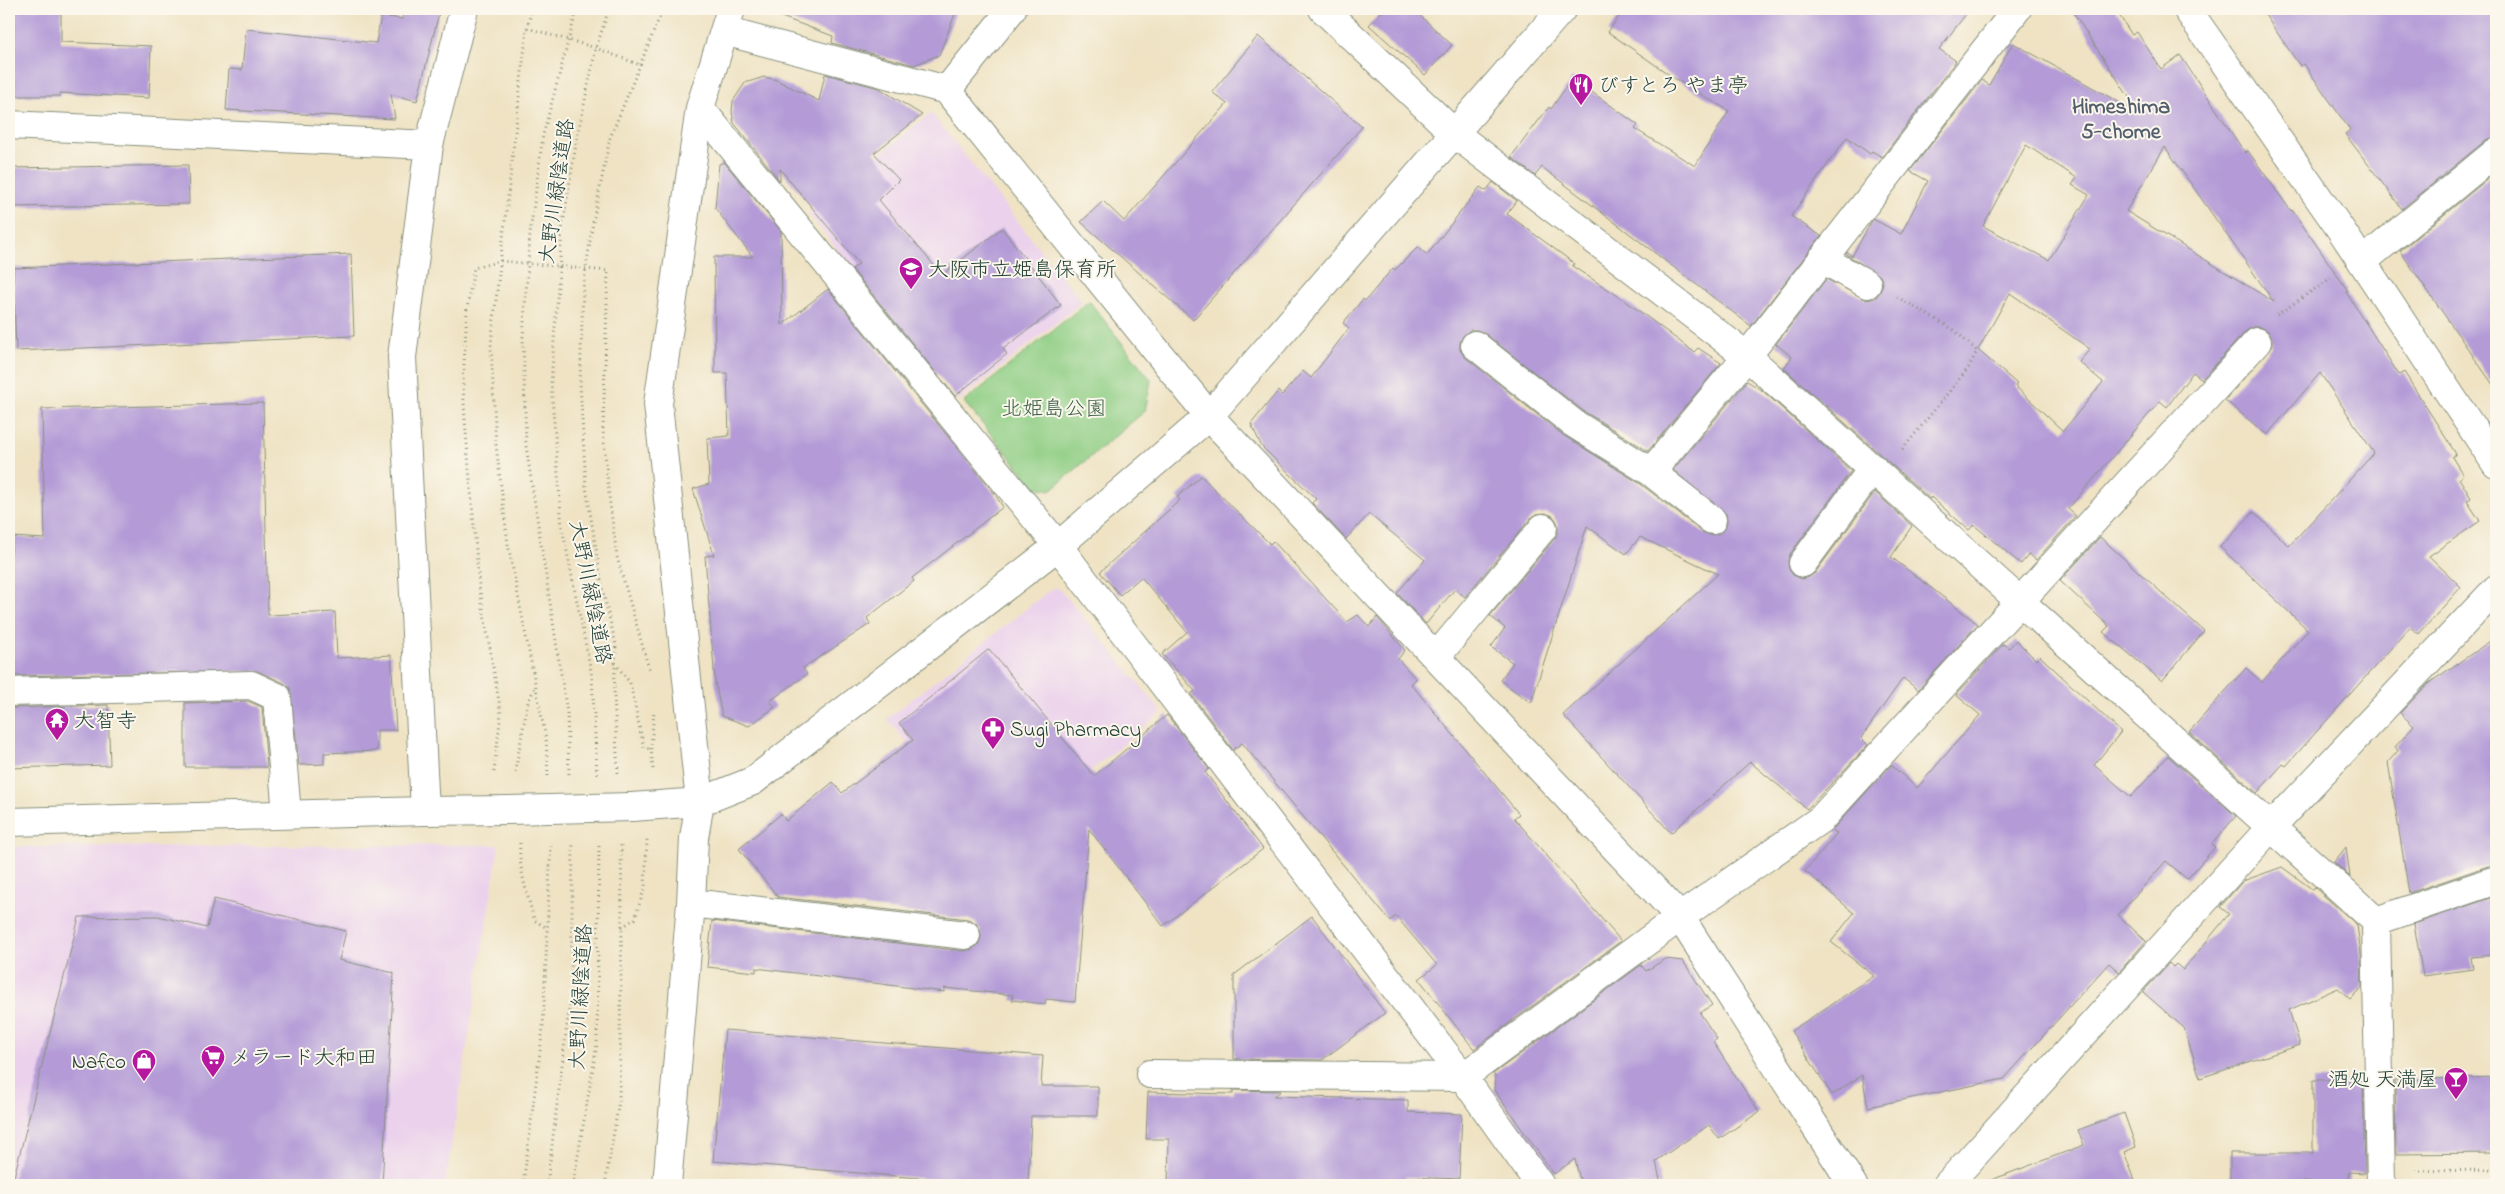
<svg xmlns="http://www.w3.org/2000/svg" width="2505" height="1194" viewBox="0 0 2505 1194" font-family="'Indie Flower','Klee One',sans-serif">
<rect width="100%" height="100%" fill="#fbf7ec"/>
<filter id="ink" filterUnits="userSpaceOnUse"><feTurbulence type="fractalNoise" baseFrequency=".02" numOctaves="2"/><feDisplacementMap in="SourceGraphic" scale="10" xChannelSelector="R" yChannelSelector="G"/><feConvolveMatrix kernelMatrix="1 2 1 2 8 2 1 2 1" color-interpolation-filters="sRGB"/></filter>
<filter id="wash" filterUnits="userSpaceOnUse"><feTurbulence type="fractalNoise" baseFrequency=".0096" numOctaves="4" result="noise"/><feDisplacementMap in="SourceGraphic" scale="20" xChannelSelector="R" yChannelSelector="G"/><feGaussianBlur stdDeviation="1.12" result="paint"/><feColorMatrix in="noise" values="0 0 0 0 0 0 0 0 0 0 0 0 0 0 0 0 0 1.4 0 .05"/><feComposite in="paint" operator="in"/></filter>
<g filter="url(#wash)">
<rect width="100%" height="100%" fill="#efe3c4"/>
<path fill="#ebd1ec" d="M931 113 1082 302 959 401 808 213Z
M1054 587 1059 589 1069 600 1162 712 997 848 887 719Z
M499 845 445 1185H9V847Z"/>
<path fill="#8fce84" stroke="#57865c" d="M1089 301 1151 380 1145 411 1051 490 1035 487 964 402Z"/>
<g id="blocks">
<path fill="#b49bd7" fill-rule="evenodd" d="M14 9H61V42L151 46 149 98 60 93V96H13Z
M404 9H440L417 101 391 94 395 119 226 110 229 69 242 70 246 29 376 43 381 16 402 19Z
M769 9H957L939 55 914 65 832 43 833 36 768 12Z
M1384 9H1413L1452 45 1425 75 1369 25Z
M1624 9H1970L1939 49 1956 61 1882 157 1872 151 1870 154 1847 137 1791 216 1821 236 1751 326 1542 167 1535 176 1511 157 1549 107 1551 109 1572 78 1638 125 1635 129 1695 166 1729 111 1677 80 1608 32Z
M2071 9H2115L2132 35 2137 32 2161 69 2180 55 2245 153 2248 151 2291 211 2292 210 2306 230 2348 291 2346 292 2399 375 2404 372 2456 454 2452 457 2463 475 2459 478 2471 498 2467 501 2480 521 2429 556 2461 587 2419 634 2410 627 2286 766 2283 764 2257 793 2189 732 2246 668 2262 682 2308 630 2220 547 2254 512 2289 546 2374 453 2320 373 2267 435 2225 400 2272 346V338L2267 330 2260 327H2253L2246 331 2202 379 2193 372 2167 407 2160 401 2068 509 2076 516 2036 560 2029 554 2021 564 1974 525 1969 530 1931 497 1930 499 1784 368 1792 357 1776 344 1826 279 1867 300 1875 298 1880 292 1883 283 1880 276 1846 254 1847 252 1852 256 1873 219 1901 234 1928 181 1910 171 1982 80 1989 85 2013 43 2140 114ZM2026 145 2077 178 2072 185 2089 195 2049 260 1983 226ZM2165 147 2274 302 2126 211ZM2010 293 2090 349 2079 362 2103 382 2063 431 2015 386 2017 384 1978 350Z
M2261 9H2496V137L2486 140 2402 209 2345 134 2350 130 2304 64 2300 66Z
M1258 36 1362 127 1193 320 1081 222 1103 201 1124 221 1227 104 1212 92Z
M825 74 879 88 922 115 874 153 899 180 879 200 942 275 1002 228 1061 305 1003 349 1007 354 955 396 852 269 859 264 780 169V181L734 123 732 112 733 101 745 83 764 77 774 79 819 101Z
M724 162 781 231 782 325 828 289 994 493 1003 507 912 578 914 581 867 618 870 624 803 668 807 674 770 701 775 707 749 726 722 716 715 682 705 556 714 555 693 489 709 484 707 438 729 436 727 373H715L714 257H753L715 208 719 164Z
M188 165 189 204 9 207V168Z
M2496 172V389L2400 251Z
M1493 182 1517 201 1507 214 1575 264 1572 266 1623 299 1694 352 1698 348 1721 363 1648 451 1582 410 1484 333 1477 330H1470L1463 336 1460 343V350L1465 357 1563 435 1642 485 1702 532 1710 535 1718 534 1725 529 1727 522 1726 514 1673 470 1747 381 1763 391 1851 471 1790 554 1788 561 1789 569 1793 575 1802 579 1809 577 1815 573 1875 492 1912 526 1891 557 1978 624 1918 690 1903 678 1861 738 1868 745 1807 809 1750 762 1671 833 1563 715 1718 574 1640 537 1626 554 1587 526 1531 703 1500 680 1513 663 1491 647 1505 628 1490 616 1555 538 1558 530 1557 522 1553 516 1545 513 1537 514 1531 518 1465 597 1455 589 1426 624 1397 593 1425 560 1369 514 1346 539 1312 503 1316 499 1262 447 1251 424 1278 391 1282 395 1303 371 1311 378 1349 328 1343 323 1363 299 1365 301 1393 268 1395 270 1418 247 1427 255 1480 187 1486 191Z
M351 254 354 336 16 351 13 268Z
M263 403 268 615 335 612 337 658 391 655 396 730H377V751L324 753V764L299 765 290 688 284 683 257 671 11 676 9 553H11L12 537 45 539 42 409Z
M1201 476 1270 544 1273 541 1347 622 1358 615 1369 627 1377 617 1382 623 1405 650 1398 659 1416 679 1411 684 1519 814 1514 818 1621 941 1474 1049 1419 979 1437 965 1396 916 1390 921 1242 743 1233 750 1191 694 1195 691 1162 654 1187 632 1141 577 1120 595 1100 572 1180 500 1177 497Z
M2100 537 2204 631 2162 681 2103 632 2109 626 2060 581Z
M2496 637V866H2488L2409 893 2388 762 2398 751 2395 747 2414 726 2400 713 2429 683Z
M2016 640 2036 660 2040 656 2121 732 2094 765 2131 797 2168 756 2236 816 2212 844 2215 847 2187 879 2166 861 2118 915 2146 941 2119 972 2109 963 2004 1079 1868 1107 1862 1075 1832 1095 1791 1031 1874 976 1831 942 1854 913 1805 871 1837 833 1832 830 1891 765 1917 788 1980 715 1956 695 2003 644 2009 648Z
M989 649 1094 776 1167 715 1209 769 1205 772 1263 849 1163 926 1089 829 1075 1002 1046 999 1045 1004 1012 1000 1013 995 944 988V992L756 968V972L707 967 712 921 964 951 972 949 978 945 981 937 980 929 976 923 968 919 778 897 739 849 781 814 786 821 833 782 842 793 913 740 899 723Z
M248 701 262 707 267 767H185V703Z
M108 705 110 765 9 768V710H12V708Z
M2346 847 2350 877 2334 862Z
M2282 867 2312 889 2314 887 2357 925 2361 954 2362 987 2350 999 2338 988 2289 1010 2300 1045 2200 1078 2184 1028 2143 992 2169 963 2173 967 2176 964 2183 970 2229 914 2220 907 2243 881Z
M2496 896V955L2471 957 2473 969 2423 976 2414 924Z
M214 899 346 931 339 960 394 973 382 1185H12L79 917 158 916 207 928Z
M1312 916 1385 1013 1322 1060 1234 1059V975Z
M1665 959 1683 961 1712 1005 1700 1013 1717 1039 1713 1042 1759 1112 1719 1139 1709 1125 1656 1161 1661 1185H1581L1575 1159 1554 1174 1494 1090 1495 1076 1493 1074 1641 965 1646 971Z
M725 1030 1043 1056 1041 1086H1098V1116H1031L1028 1185H1004L713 1161Z
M2496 1077V1153L2396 1154 2395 1080Z
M2313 1080H2363L2365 1173 2349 1172V1185L2303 1182V1185H2230V1153H2313Z
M1233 1090 1281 1091 1274 1096 1408 1100V1112L1462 1114 1459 1179 1405 1177V1185H1168L1169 1139H1146L1148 1092 1233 1094Z
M2124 1113 2136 1147 2124 1152 2137 1185H1987L1986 1182 2084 1145 2078 1130Z"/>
</g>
</g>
<g filter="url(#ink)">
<use href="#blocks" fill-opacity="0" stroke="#87907c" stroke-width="1"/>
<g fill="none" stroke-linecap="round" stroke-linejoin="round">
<defs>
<path id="minor" d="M1323 9 1455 134 1747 356 2271 827 1947 1185
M2187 9 2341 230 2496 464
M724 31 947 90 1209 416 1680 917 1853 1185
M947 90 1012 9
M700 108 1058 546 1463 1077 1540 1185
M9 125 429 145
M1822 259 1867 284
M2362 262 2496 152
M1475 345 1573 423 1651 472 1712 520
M1651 472 1747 356 2017 9
M1803 563 1873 468
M1436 657 1543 528
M9 692 251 685 277 697 287 814
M632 807 700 802 753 781 1058 546 1209 416 1562 9
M425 811 402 357 429 145 464 9
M9 822 425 811 508 810
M691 903 966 935
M2376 921 2493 881
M1150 1074 1463 1077 1680 917 1821 819 2257 342
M667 1185 691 903 694 838 700 802 658 404 700 108 731 9
M2381 1185 2376 921 2271 827 2496 589"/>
</defs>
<use href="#minor" stroke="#87907c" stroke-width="30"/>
<path stroke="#87907c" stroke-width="3" stroke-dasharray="1 4" stroke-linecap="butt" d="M527 28 532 9
M1897 297 1954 330 1977 351 1969 367 1902 450
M2277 315 2331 278
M615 663 630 683 644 748 651 749
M653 769 651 749 654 710
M494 772 501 713 479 585 465 420 463 383 467 309 474 268 501 261 608 271 603 430 609 496 617 557 650 672
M515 772 528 702 535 687
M618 773 614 696 616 645 603 592 586 487 580 383 583 288 593 222 610 138 663 9
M569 774 567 713 526 446 523 337 530 234 543 135 577 9
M597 774 592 676 562 527 551 383 562 230 577 138 596 48 609 9
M548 776 546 739 508 544 496 445 491 344 527 28 596 48 640 65
M520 843C518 870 528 894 534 920L547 928
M622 927 635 919 645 886 647 839
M2415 1171 2496 1170
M523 1185 543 1028 551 842
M547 1185 571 993 573 842
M573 1185 597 1044 599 843
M605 1185 619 1101 622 917 621 842"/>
<use href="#minor" stroke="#fff" stroke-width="28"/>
<defs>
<path id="minor-bridge" d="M508 810 632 807"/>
</defs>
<use href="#minor-bridge" stroke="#87907c" stroke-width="30" stroke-linecap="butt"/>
<use href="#minor-bridge" stroke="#fff" stroke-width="28"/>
</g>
</g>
<defs>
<symbol id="restaurant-pin" viewBox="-11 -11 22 30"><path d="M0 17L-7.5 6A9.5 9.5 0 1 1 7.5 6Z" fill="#b5179e" stroke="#fbf7ec"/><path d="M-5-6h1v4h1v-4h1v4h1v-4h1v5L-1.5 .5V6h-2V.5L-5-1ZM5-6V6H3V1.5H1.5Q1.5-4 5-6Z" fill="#fff"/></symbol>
<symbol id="school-pin" viewBox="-11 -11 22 30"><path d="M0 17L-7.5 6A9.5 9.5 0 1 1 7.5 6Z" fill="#b5179e" stroke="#fbf7ec"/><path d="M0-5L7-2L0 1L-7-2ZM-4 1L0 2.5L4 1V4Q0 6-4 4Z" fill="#fff"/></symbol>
<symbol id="temple-pin" viewBox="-11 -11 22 30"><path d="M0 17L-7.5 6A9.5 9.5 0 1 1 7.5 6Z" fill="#b5179e" stroke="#fbf7ec"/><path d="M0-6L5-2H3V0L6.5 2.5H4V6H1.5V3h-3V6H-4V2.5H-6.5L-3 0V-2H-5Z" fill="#fff"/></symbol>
<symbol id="pharmacy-pin" viewBox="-11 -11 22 30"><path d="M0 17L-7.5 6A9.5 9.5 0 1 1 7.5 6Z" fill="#b5179e" stroke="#fbf7ec"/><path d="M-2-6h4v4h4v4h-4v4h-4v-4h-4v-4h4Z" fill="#fff"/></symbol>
<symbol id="supermarket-pin" viewBox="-11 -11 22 30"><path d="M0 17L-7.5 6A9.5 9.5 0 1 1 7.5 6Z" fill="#b5179e" stroke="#fbf7ec"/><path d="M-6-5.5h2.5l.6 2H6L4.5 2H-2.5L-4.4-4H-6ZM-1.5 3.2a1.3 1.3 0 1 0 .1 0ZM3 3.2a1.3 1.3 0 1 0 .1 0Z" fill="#fff"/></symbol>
<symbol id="shop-pin" viewBox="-11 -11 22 30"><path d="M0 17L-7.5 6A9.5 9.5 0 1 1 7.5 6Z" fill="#b5179e" stroke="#fbf7ec"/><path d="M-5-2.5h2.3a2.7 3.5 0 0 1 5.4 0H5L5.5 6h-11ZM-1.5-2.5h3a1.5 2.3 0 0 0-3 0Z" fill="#fff"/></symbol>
<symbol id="bar-pin" viewBox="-11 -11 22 30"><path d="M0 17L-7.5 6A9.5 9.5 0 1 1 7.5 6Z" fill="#b5179e" stroke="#fbf7ec"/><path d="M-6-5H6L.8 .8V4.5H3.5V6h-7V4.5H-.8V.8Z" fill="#fff"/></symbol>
</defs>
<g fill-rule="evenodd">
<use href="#restaurant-pin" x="1567" y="71" width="28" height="38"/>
<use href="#school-pin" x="897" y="255" width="28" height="38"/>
<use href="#temple-pin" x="43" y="706" width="28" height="38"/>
<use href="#pharmacy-pin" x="979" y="715" width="28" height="38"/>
<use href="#supermarket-pin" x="199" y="1043" width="28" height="38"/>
<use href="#shop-pin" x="130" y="1047" width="28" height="38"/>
<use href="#bar-pin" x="2442" y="1065" width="28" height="38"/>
</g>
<g text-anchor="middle" stroke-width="4" stroke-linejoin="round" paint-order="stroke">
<g font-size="21" fill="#1f3d34" stroke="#fbf7ec" text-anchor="start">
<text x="1598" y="92">びすとろ やま亭</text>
<text x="928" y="276">大阪市立姫島保育所</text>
<text x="74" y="727">大智寺</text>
<text x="1010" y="736">Sugi Pharmacy</text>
<text x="230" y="1064">メラード大和田</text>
<text x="126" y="1068" text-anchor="end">Nafco</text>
<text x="2438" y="1086" text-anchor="end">酒処 天満屋</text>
</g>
<g font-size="21" fill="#1f3d34" stroke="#fbf7ec">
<text transform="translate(556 191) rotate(-82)" y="7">大野川緑陰道路</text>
<text transform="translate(591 592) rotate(79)" y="7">大野川緑陰道路</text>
<text transform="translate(580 997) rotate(-87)" y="7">大野川緑陰道路</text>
</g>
<g font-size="21" fill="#3b6148" stroke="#fbf7ec">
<text x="1054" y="415">北姫島公園</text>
</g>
<g font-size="22" font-weight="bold" fill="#535e6d" stroke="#fbf7ec">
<text x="2121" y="113">Himeshima<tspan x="2121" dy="25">5-chome</tspan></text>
</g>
</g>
<rect width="2505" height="1194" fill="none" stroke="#fbf7ec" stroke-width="30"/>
</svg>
